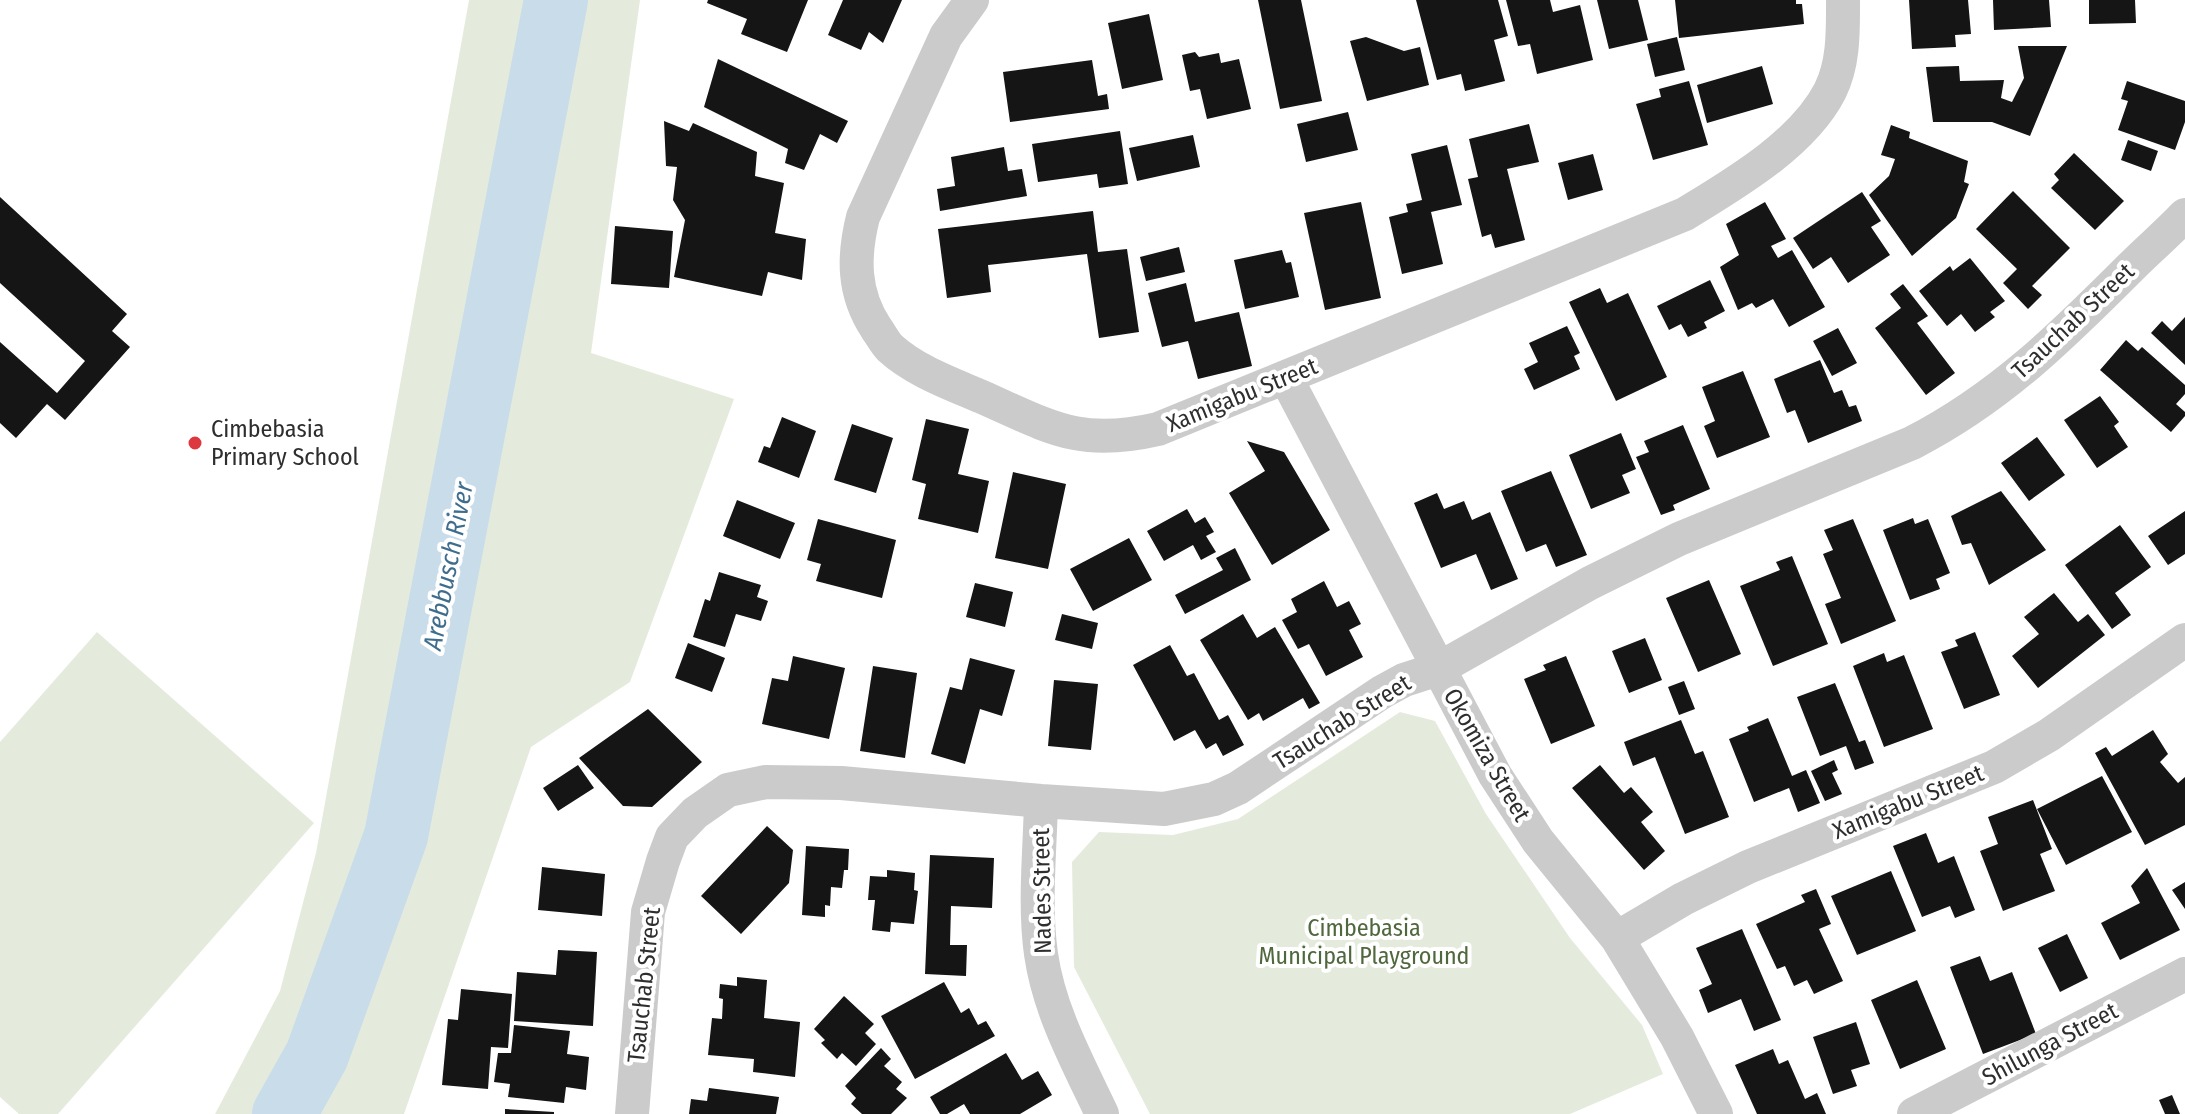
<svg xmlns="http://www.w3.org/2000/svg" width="2185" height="1114" viewBox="0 0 2185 1114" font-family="'Fira Sans Condensed',sans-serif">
<rect width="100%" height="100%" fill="#fff"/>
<path fill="#e4ebdc" d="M469 0H640L591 353 734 399 630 682 531 747 404 1114H215L280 991 316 853Z
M97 632 314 823 58 1114H19L0 1097V742Z
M1400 712 1435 721 1486 814 1570 938 1642 1025 1663 1074 1570 1114H1150L1074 967 1072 862 1099 832 1173 835 1238 819Z"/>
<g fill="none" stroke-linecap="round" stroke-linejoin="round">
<path stroke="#c9dcea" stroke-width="64" d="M284 1114 317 1055 396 836 556 0"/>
</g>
<path fill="#151515" d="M708 0H808L787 52 741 34 747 19 707 3Z
M843 0H902L883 43 869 32 861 50 828 35Z
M1258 0H1301L1322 101 1280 109Z
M1416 0H1498L1508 36 1494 40 1505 81 1465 91 1461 74 1437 80Z
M1506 0H1550L1553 12 1580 5 1593 60 1537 74 1530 44 1518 46Z
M1597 0H1638L1648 40 1609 49Z
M1675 0H1796V4H1802L1804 24 1679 38Z
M1909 0H1968L1971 34 1955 35 1956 47 1912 49Z
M1993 0H2049L2051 27 1994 30Z
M2089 0H2135L2136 23 2089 24Z
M1149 14 1163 80 1122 89 1108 23Z
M1366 37 1404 51 1420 47 1429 85 1367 101 1350 41Z
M1677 37 1685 70 1655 77 1647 44Z
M2018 46H2067L2030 136 1992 122H1933L1926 67 1959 66 1960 81 2004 80 2001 98 2012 102 2024 78Z
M1195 52 1199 57 1219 53 1221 63 1239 59 1251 109 1207 119 1200 89 1190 91 1182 55Z
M718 59 848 121 837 143 820 134 804 170 785 163 788 149 704 107Z
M1092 60 1098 96 1107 94 1109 109 1010 122 1003 72Z
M1762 66 1773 104 1707 123 1697 85Z
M1689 81 1708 145 1653 160 1636 104 1661 97 1659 89Z
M2127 81 2185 101V122L2175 150 2118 130 2128 101 2121 99Z
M1348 112 1358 150 1306 162 1297 124Z
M664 121 689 131 693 123 757 152 755 176 784 183 775 233 806 239 802 280 768 272 762 296 674 277 685 220 673 200 677 167 666 166Z
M1529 124 1539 162 1507 169 1525 240 1495 248 1491 234 1482 237 1468 179 1478 177 1469 139Z
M1891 125 1910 132 1909 138 1968 161 1964 182 1969 184 1956 218 1912 256 1869 195 1889 176 1895 159 1881 155Z
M1120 131 1128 184 1099 188 1097 174 1038 182 1032 144Z
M1193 135 1200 167 1137 181 1129 148Z
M2128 140 2158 151 2151 171 2121 160Z
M1447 145 1462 205 1431 212 1443 264 1402 274 1389 217 1408 212 1406 204 1422 200 1411 154Z
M1004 147 1008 171 1022 169 1027 196 940 211 937 189 955 186 951 157Z
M2074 153 2124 201 2095 230 2051 188 2059 180 2054 174Z
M1593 154 1603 190 1568 200 1558 163Z
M2013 191 2070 248 2032 286 2042 295 2028 309 2003 283 2017 269 1976 229Z
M1862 192 1881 221 1871 227 1890 255 1848 283 1831 257 1813 269 1793 238Z
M0 197 127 314 112 331 130 347 65 420 47 404 16 438 0 423V342L57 393 85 361 0 283Z
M1361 202 1381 298 1325 310 1304 213Z
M1765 202 1786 239 1771 246 1778 258 1792 250 1825 307 1789 327 1773 299 1756 308 1752 303 1738 310 1720 267 1739 255 1726 224Z
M1093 211 1098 252 1127 249 1139 332 1099 338 1087 254 988 265 991 292 947 298 938 229Z
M615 226 673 231 669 288 611 284Z
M1179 247 1185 272 1146 281 1140 257Z
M1282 250 1286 263 1291 262 1299 297 1245 309 1234 260Z
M1970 258 2005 301 1990 312 1995 317 1975 332 1961 314 1947 326 1919 291 1950 266 1953 271Z
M1710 280 1725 311 1704 322 1707 328 1688 337 1681 324 1669 330 1657 306Z
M1186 283 1195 322 1239 312 1252 366 1198 379 1188 341 1162 347 1148 293Z
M1903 284 1928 316 1917 323 1955 373 1926 395 1875 328 1901 308 1890 294Z
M1600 288 1607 303 1628 293 1667 377 1616 401 1569 302Z
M2185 317V365L2151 333 2162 321 2172 331Z
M1567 326 1580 353 1574 356 1580 369 1534 390 1524 369 1538 362 1529 343Z
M1838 328 1857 363 1832 376 1813 341Z
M2126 340 2138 351 2142 347 2185 385V394L2176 404 2185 412V416L2171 432 2100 370Z
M1820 360 1834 393 1842 390 1849 407 1856 405 1862 421 1808 443 1795 410 1787 413 1774 379Z
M1743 371 1770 437 1717 458 1704 426 1715 421 1702 387Z
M2100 396 2119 422 2114 426 2128 447 2097 468 2064 420Z
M782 417 816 431 799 478 758 462 764 446 770 448Z
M926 419 969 429 958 474 989 481 978 533 918 519 926 484 912 480Z
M852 424 893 438 876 493 834 480Z
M1683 425 1710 489 1673 505 1675 510 1661 515 1636 457 1649 452 1644 441Z
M1621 433 1636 469 1622 475 1630 493 1591 509 1569 455Z
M2037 437 2065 475 2029 501 2001 463Z
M1247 441 1284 452 1330 530 1272 565 1229 493 1265 471Z
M1551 471 1587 555 1556 567 1546 544 1526 552 1501 491Z
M1013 472 1066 484 1048 569 995 558Z
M2001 491 2046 550 1989 585 1971 543 1962 545 1951 516Z
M1437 493 1444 509 1464 501 1472 520 1490 512 1518 579 1491 590 1476 554 1441 568 1414 503Z
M737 500 795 523 780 559 723 536Z
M1187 509 1195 523 1205 517 1214 532 1206 536 1216 552 1201 560 1193 545 1164 561 1147 531Z
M2185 511V554L2168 565 2148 536Z
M1913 518 1915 524 1928 519 1950 573 1936 579 1940 589 1910 600 1883 530Z
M818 519 896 540 882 598 816 581 821 564 807 560Z
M1853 519 1896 621 1841 644 1825 604 1841 598 1823 554 1833 550 1824 530Z
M2120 525 2151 567 2115 593 2131 615 2112 629 2065 565Z
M1129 538 1152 580 1093 611 1070 569Z
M1235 548 1251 580 1185 614 1175 595 1223 570 1216 558Z
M1792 556 1828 644 1773 666 1740 586 1780 570 1776 562Z
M719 572 761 585 757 597 768 601 761 621 736 614 725 647 693 637 705 599 710 601Z
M1709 580 1741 654 1698 672 1666 598Z
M1324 581 1337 607 1349 601 1361 624 1349 630 1363 657 1326 676 1309 644 1298 649 1282 620 1297 612 1291 599Z
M975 583 1013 592 1005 627 966 617Z
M2054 593 2078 622 2088 614 2105 635 2038 688 2012 656 2039 634 2024 617Z
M1062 614 1098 623 1092 649 1055 640Z
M1243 614 1257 638 1275 627 1320 703 1309 709 1303 698 1263 721 1259 713 1248 720 1200 640Z
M1975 632 2000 695 1964 709 1941 652 1958 646 1955 640Z
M1645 638 1662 680 1629 693 1612 651Z
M688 643 725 658 712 692 675 678Z
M1170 645 1187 676 1194 673 1219 720 1228 715 1244 745 1223 756 1216 743 1206 749 1195 730 1174 741 1133 665Z
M1884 653 1887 662 1904 655 1933 729 1884 747 1853 666Z
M793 656 845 668 829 739 762 724 772 678 788 681Z
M1566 656 1595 726 1551 744 1524 679 1546 670 1543 665Z
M970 658 1015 670 1002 716 980 709 965 764 931 754 950 687 962 690Z
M873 666 917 673 905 758 860 751Z
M1054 680 1098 684 1091 750 1048 746Z
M1684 681 1695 709 1679 715 1668 687Z
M1835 683 1859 742 1865 740 1874 763 1855 770 1846 746 1820 756 1797 697Z
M648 709 702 762 652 807 623 806 579 758Z
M1768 718 1792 776 1806 770 1820 803 1798 812 1789 788 1754 802 1729 739 1749 731 1747 727Z
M1681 720 1695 754 1703 751 1729 817 1685 834 1655 757 1633 766 1624 742Z
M2153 730 2168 754 2160 762 2178 783 2185 777V825L2145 845 2095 753 2106 747 2112 756Z
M1834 760 1838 770 1832 773 1842 794 1825 801 1811 771Z
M578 765 594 788 558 811 543 788Z
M1600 765 1624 793 1631 787 1653 812 1641 822 1665 851 1644 870 1572 788Z
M2102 776 2132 832 2066 865 2037 809Z
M2033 800 2052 849 2040 854 2055 891 2003 911 1980 851 1998 844 1988 817Z
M767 826 793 850 789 883 741 934 701 896Z
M1926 833 1938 863 1954 856 1975 910 1955 918 1950 906 1922 917 1893 846Z
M806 846 849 849 848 870H844L842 888 831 887 830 906 825 905V917L802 915Z
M930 855 994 858 992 908 951 906 950 945H967L966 976 925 974Z
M542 867 605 874 602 916 538 910Z
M2147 868 2180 930 2120 960 2101 923 2140 903 2131 886Z
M887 870 915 873 914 890 918 891 914 924 891 922 890 932 872 930 875 900H868L870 876 887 877Z
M1891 871 1916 931 1857 955 1831 896Z
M2185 882V909L2172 890Z
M1816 889 1831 924 1819 929 1843 981 1814 994 1807 980 1794 986 1785 966 1777 969 1756 924 1805 902 1801 895Z
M1742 929 1781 1020 1754 1031 1741 999 1708 1013 1699 990 1712 984 1696 948Z
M2067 934 2088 978 2060 992 2038 948Z
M558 950 597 952 593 1026 514 1021 517 972 556 975Z
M1980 956 1990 981 2012 972 2036 1034 1983 1054 1950 967Z
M737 977 767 980 764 1018 800 1022 795 1077 753 1072 754 1059 708 1055 712 1018 722 1019 723 999 719 998 720 984 737 986Z
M1917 980 1946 1049 1900 1069 1871 1000Z
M944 982 961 1013 969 1008 978 1025 986 1021 995 1036 915 1079 881 1016Z
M461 989 512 994 508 1048 491 1047 488 1089 442 1085 448 1019 458 1020Z
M844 996 874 1024 865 1033 876 1044 856 1066 842 1053 837 1059 821 1043 825 1040 814 1029Z
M1856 1022 1870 1064 1851 1070 1857 1086 1833 1094 1813 1037Z
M514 1025 570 1031 567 1054 589 1057 586 1090 566 1087 564 1103 508 1097 510 1084 494 1082 498 1053H511Z
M881 1048 891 1059 884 1066 902 1082 896 1089 907 1098 891 1114H862L851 1104 856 1098 845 1086Z
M1773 1049 1779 1064 1788 1060 1805 1099 1817 1093 1826 1114H1757L1735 1065Z
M1006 1053 1022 1080 1038 1071 1052 1095 1020 1114H970L964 1104 947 1114H940L930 1097Z
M709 1088 779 1097 776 1114H689L691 1099 707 1101Z
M2172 1095 2180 1114H2165L2159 1100Z
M505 1109 554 1112V1114H505Z"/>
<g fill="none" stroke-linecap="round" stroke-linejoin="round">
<path stroke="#cbcbcb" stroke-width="34" d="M972 0 946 36 863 217C853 257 853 293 876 328 881 335 885 343 890 348 915 371 952 384 982 397 1052 428 1080 447 1158 429L1685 214C1734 184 1803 144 1830 91 1844 63 1843 31 1843 0
M1286 378 1495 775 1538 841 1617 938 1677 1037 1716 1114
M1041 801C1040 851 1034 904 1041 954 1049 1011 1078 1063 1102 1114
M1617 938 1683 899 1748 867 1994 767 2049 735 2185 640
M632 1114 648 912 663 861 672 837 695 813 728 790 766 782 841 783 1041 801 1164 809 1214 799 1238 788 1382 692 1404 680 1438 669 1590 583 1679 539 1912 443C2000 398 2063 335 2132 266 2149 249 2168 233 2185 215
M1914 1114 2185 974"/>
</g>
<circle fill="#dd3840" stroke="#fff" stroke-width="3" cx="195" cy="443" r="8"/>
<g text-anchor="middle" stroke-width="8" stroke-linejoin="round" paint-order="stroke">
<g font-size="24" fill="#2e2e2e" stroke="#fff">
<text transform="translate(2073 321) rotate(-43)" y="8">Tsauchab Street</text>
<text transform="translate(1242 395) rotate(-22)" y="8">Xamigabu Street</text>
<text transform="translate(1342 722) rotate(-32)" y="8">Tsauchab Street</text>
<text transform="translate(1487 755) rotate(60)" y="8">Okomiza Street</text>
<text transform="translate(1908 802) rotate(-22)" y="8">Xamigabu Street</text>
<text transform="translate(1042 891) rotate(-91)" y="8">Nades Street</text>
<text transform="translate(644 985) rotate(-84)" y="8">Tsauchab Street</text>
<text transform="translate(2050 1044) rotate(-28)" y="8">Shilunga Street</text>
</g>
<g font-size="24" fill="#2e2e2e" stroke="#fff" text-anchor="start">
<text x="211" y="437">Cimbebasia<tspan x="211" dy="28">Primary School</tspan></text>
</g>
<g font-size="24" fill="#50683d" stroke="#fff">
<text x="1364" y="936">Cimbebasia<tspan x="1364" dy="28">Municipal Playground</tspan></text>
</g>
<g font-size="26" font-style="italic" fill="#3f6d8d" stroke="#fff">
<text transform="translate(448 566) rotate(-79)" y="9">Arebbusch River</text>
</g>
</g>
</svg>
